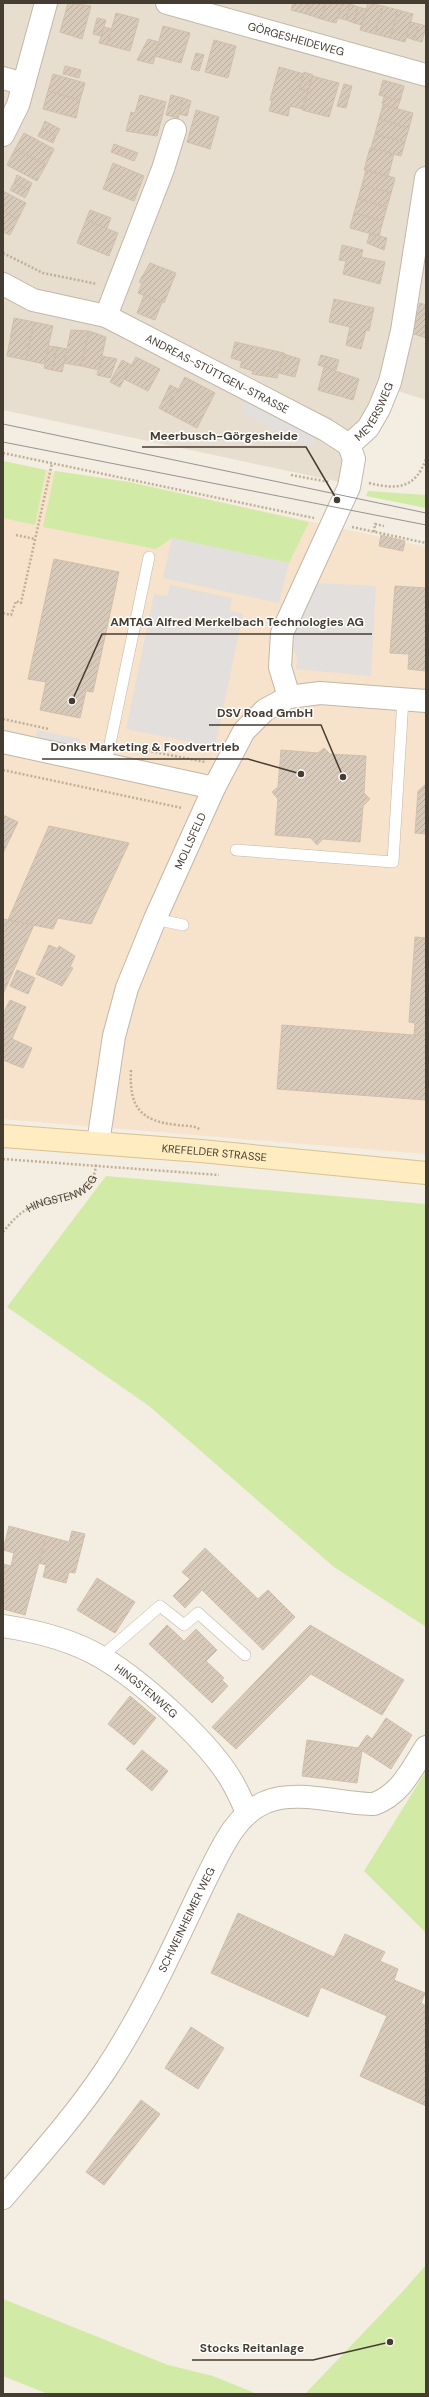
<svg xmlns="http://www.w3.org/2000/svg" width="429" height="2397" viewBox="0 0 429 2397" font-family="'DM Sans',sans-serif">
<defs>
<pattern id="building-hatch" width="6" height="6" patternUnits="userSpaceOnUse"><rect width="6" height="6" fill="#d8caba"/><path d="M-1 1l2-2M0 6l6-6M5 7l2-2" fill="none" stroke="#bbaea0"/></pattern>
</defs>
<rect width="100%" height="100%" fill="#f3ede2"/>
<path fill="#e7ded0" d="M3 3H426V400L379 385 340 482 3 410Z"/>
<path fill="#f7e2cb" d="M3 461 46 470 129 482 426 547V1154L3 1119Z"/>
<path fill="#d1eba7" d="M3 461 46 470 35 525 3 518Z
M55 471 129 482 309 522 289 563 172 538 156 549 43 527Z
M368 491 426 495V508L366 496Z
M106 1176 426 1204V1627L334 1567 149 1406 7 1307Z
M426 1771V1933L364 1871Z
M426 2265V2394H305L404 2290Z
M3 2299 168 2365 213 2376 257 2394H48L3 2376Z"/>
<path fill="#e3dfdc" d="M248 398 318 435 311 449 241 412Z
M172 538 289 563 279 603 163 578Z
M316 583 376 586 371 676 296 669 297 657 291 646 292 631Z
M170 585 232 598 230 611 243 614 215 747 126 729 154 594 167 596Z
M37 730 80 739 77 757 34 748Z"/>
<path fill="url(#building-hatch)" stroke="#d0bfaa" d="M68 3 91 6 82 39 60 32Z
M293 3H310L306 14 291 10Z
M310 3H326L321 19 306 14Z
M326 3H342L336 23 321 19Z
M342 3 350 4 346 20 338 18Z
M368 3 383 6 375 34 360 30Z
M350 4 358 7 354 23 346 20Z
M383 6 398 10 390 38 375 34Z
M358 7 366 9 362 25 354 23Z
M398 10 413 14 405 42 390 38Z
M116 13 139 19 130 51 107 45Z
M97 18 106 20 101 36 93 34Z
M411 22 419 24 414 40 406 37Z
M419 24 426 26 422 42 414 40Z
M163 26 190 33 181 63 155 56Z
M104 27 112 29 107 45 99 43Z
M148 39 159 42 153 64 137 60Z
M214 40 236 46 228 78 205 72Z
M196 53 204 55 199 71 191 69Z
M65 66 81 70 79 78 63 74Z
M279 67 304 74 299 89 308 91 303 109 290 106 288 116 269 111 272 101 270 100Z
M304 72 313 75 308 91 299 89Z
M53 74 85 83 80 100 48 91Z
M312 76 339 83 329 117 302 110Z
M383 80 404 86 400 101 379 95Z
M344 84 352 86 346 108 337 106Z
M48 91 80 100 76 118 43 109Z
M140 95 166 102 157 136 126 131 131 112 135 113Z
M171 95 183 98 178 118 166 115Z
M384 97 400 101 397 109 382 104Z
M183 98 191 101 187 116 179 114Z
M383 105 413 113 409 128 379 119Z
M196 110 219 117 210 149 187 142Z
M379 119 409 128 405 142 375 134Z
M45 121 60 129 56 136 42 128Z
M42 128 56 136 53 143 38 136Z
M24 133 54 149 46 165 15 149Z
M375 134 405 142 401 156 371 148Z
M114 144 138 153 134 161 111 152Z
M370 148 394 154 388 177 364 170Z
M15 149 46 165 37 181 7 165Z
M113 163 144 176 134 201 103 189Z
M366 170 395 178 391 193 362 185Z
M17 175 32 183 29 190 14 183Z
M14 183 29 190 25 198 10 190Z
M362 185 391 193 387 207 358 199Z
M3 191 26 203 18 219 3 211Z
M358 199 387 207 383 221 354 213Z
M90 210 111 218 107 228 86 220Z
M3 211 18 219 10 235 3 232Z
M354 213 383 221 379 236 350 228Z
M86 220 118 233 109 256 77 243Z
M370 233 387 238 384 250 367 243Z
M342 245 363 250 361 257 385 262 380 284 343 274 346 261 339 260Z
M150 263 176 273 164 303 138 293 142 283 139 282Z
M144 295 162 302 155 320 137 313Z
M334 299 374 308 369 331 366 330 361 349 346 345 350 327 329 322Z
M420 303 426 305V338L411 333Z
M14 318 34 322 26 360 7 356Z
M34 322 53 326 44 364 26 360Z
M71 330 89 331 81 366 64 363Z
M89 331 106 337 99 370 81 366Z
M235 342 284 353 277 378 252 374 253 371 240 367 242 361 231 358Z
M49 346 57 347 52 370 44 368Z
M57 347 67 349 62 372 52 370Z
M284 354 300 359 295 377 279 373Z
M321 355 339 360 336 370 318 365Z
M102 356 117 359 110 378 97 375Z
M136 357 160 369 148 391 124 379Z
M122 360 131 365 120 387 110 382Z
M324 367 359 379 353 400 318 390Z
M185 377 215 393 197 428 166 412Z
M170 385 178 389 166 412 159 408Z
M381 535 405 541 403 551 379 546Z
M54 559 119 572 93 692 86 691 80 718 40 710 46 682 28 679Z
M395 586 426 588V671L408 669 409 654 390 653Z
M324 748 330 754 366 756 364 793 370 799 363 806 360 842 323 839 317 845 311 838 275 835 278 799 272 792 278 787 281 750 318 753Z
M426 784V834L415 833 418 791Z
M3 815 18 822 3 853Z
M49 826 129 843 91 924 58 918 53 929 8 920Z
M3 919 34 925 3 994Z
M415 937 426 938V1036L414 1035 415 1023 409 1022Z
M49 945 58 949 59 946 75 956 70 967 73 968 62 986 36 974Z
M17 970 35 978 28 994 10 986Z
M10 1000 26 1007 12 1039 32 1048 23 1068 3 1060V1014Z
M282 1025 426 1036V1100L277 1089Z
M9 1526 46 1536 25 1615 3 1609V1564L11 1566 14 1553 3 1550Z
M72 1531 85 1534 75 1573 69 1572 66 1583 43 1577 46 1565 39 1563 46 1536 69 1542Z
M205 1548 258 1599 268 1590 295 1617 263 1650 202 1590 185 1608 173 1596 190 1579 182 1572Z
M97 1578 135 1602 115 1633 77 1610Z
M167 1625 184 1641 196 1629 217 1650 206 1661 224 1678 222 1680 228 1686 212 1703 149 1644Z
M310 1625 404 1680 382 1715 311 1674 236 1749 212 1727Z
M130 1696 156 1718 134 1745 108 1724Z
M386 1718 412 1735 391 1769 358 1748 367 1735 372 1739Z
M307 1740 358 1748 362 1751 357 1783 302 1776Z
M142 1750 168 1771 152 1791 126 1769Z
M238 1913 334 1957 345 1934 385 1952 380 1961 398 1969 394 1980 425 1993 421 2003 426 2006V2106L360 2076 387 2016 321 1987 308 2017 211 1973Z
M191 2027 224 2048 198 2089 165 2068Z
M141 2100 160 2114 104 2185 86 2172Z"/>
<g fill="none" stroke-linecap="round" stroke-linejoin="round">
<defs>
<path id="service" d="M106 763 149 557
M236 850 393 862 403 699
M155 919 183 925
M101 1657 160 1606 184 1625 198 1613 245 1655"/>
<g id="minor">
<path id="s2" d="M167 3 426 75"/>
<path d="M3 78 24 84"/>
<path d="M3 135 18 105 46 3"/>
<path id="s3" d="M3 284 33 300 106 316 326 430 349 445"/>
<path d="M106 316 163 169 175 130"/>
<path id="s4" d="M289 697 280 667 282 633 349 487 354 459 349 445 368 428 379 409 390 382 402 331 426 178"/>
<path d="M3 742 214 788"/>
<path id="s5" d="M98 1143 114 1036 127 988 155 919 214 788 244 731 265 710 289 697 320 693 426 701"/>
<path id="s6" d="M3 1626C36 1631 72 1640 101 1657 142 1681 212 1744 234 1785 239 1794 243 1803 247 1813"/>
<path id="s7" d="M3 2198C38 2157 75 2116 105 2071 145 2011 174 1945 205 1881 220 1852 234 1815 266 1802 296 1789 342 1804 374 1804 401 1794 411 1770 426 1747"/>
</g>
<g id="secondary">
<path id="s8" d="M3 1136 201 1151 426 1173"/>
</g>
</defs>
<use href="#service" stroke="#c2b7a7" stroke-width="12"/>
<use href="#minor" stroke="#c2b7a7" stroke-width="24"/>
<use href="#secondary" stroke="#dac190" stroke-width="24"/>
<g stroke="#c1af95" stroke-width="2.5" stroke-dasharray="2 2" stroke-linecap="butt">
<path d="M3 253 43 273 97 284"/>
<path d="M3 453 314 518"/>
<path d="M291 475 329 482"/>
<path d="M369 483C397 490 415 489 426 459"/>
<path d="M352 527 426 543"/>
<path d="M374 532 375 524 384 526"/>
<path d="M16 535 35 539"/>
<path d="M3 613 11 615 16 601 21 603 52 463"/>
<path d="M3 719 49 729"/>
<path d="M124 746 205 762"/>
<path d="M3 770 182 808"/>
<path d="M131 1070C129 1107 140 1121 177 1125 185 1126 194 1125 201 1130"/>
<path d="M3 1159 219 1175"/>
<path id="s1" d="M3 1232C12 1221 20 1212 33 1206 58 1194 93 1202 96 1164"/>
</g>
<use href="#service" stroke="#fff" stroke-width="11"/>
<use href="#minor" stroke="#fff" stroke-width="22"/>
<use href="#secondary" stroke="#ffecc0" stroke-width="22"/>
<path stroke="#949494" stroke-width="1" d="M3 424 426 513
M3 442 426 525"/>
</g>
<g text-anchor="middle" stroke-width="3" stroke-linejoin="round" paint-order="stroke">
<g font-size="11" fill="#453c32" stroke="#fff">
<text dy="4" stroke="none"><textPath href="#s2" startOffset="134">GÖRGESHEIDEWEG</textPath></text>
<text dy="4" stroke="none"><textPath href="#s3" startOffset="234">ANDREAS-STÜTTGEN-STRASSE</textPath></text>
<text dy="4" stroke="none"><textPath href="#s4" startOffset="312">MEYERSWEG</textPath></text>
<text dy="4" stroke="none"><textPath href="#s5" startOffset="318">MOLLSFELD</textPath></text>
<text dy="4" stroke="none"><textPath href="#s8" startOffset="212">KREFELDER STRASSE</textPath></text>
<text dy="4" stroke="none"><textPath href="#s1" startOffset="72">HINGSTENWEG</textPath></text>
<text dy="4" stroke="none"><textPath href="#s6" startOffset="160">HINGSTENWEG</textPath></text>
<text dy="4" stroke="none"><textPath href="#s7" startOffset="335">SCHWEINHEIMER WEG</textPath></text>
</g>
</g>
<path fill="none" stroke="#453c32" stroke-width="1.5" d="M337 500L306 447H142M72 701L102 634H372M343 777L321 725H209M301 774L248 759H42M390 2342L313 2360H192"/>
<g fill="#453c32" stroke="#fff" stroke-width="1.5">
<circle cx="337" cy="500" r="4"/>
<circle cx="72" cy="701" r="4"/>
<circle cx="343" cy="777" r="4"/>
<circle cx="301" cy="774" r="4"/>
<circle cx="390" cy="2342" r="4"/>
</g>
<g font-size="12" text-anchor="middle" font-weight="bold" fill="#453c32" stroke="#fff" stroke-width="3" stroke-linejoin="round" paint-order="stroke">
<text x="224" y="440">Meerbusch-Görgesheide</text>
<text x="237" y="626">AMTAG Alfred Merkelbach Technologies AG</text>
<text x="265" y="717">DSV Road GmbH</text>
<text x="145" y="751">Donks Marketing &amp; Foodvertrieb</text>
<text x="252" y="2352">Stocks Reitanlage</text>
</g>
<rect width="429" height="2397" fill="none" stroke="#453c32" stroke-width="8"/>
</svg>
